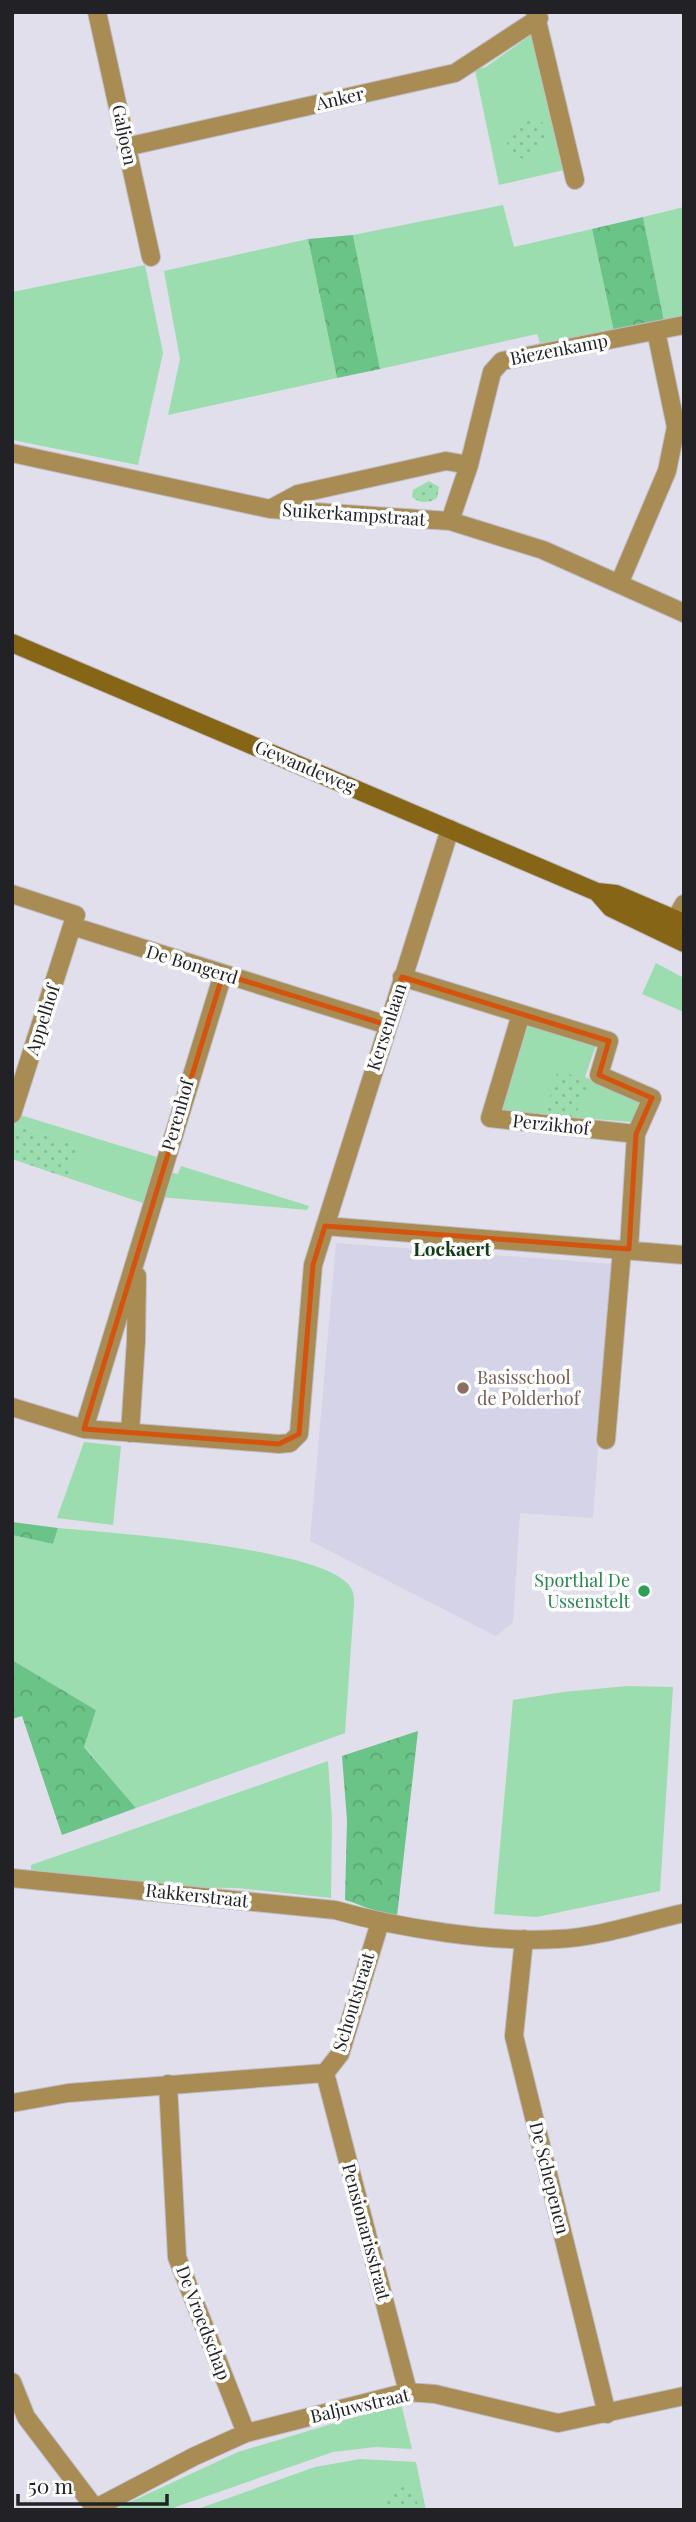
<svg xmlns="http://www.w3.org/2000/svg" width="696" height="2522" viewBox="0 0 696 2522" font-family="'Playfair Display',serif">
<defs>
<pattern id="forest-crowns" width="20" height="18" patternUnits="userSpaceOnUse" patternTransform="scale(1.75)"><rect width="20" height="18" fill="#6ac387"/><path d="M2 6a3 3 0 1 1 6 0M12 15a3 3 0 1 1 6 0" fill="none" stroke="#5ca774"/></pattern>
<pattern id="park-dots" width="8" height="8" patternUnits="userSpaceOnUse" patternTransform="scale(1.75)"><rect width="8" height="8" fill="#9bddae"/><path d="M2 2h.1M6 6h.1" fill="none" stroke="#85bd96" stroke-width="1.8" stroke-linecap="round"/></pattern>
</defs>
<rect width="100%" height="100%" fill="#e0dfeb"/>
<path fill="#d4d3e7" d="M336 1243 612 1264 593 1518 520 1513 513 1622 496 1636 310 1541Z"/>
<path fill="#9bddae" d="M535 32 545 60 564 170 499 185 475 70 486 67Z
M503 205 514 247 592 229 614 332 540 343 537 334 380 369 353 235Z
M684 207V316L664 321 643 217Z
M308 239 337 378 168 415 180 359 164 271Z
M145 265 163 353 138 465 12 440V292Z
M656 963 684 978V1012L642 994Z
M523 1020 597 1042 585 1077 640 1101 631 1122 494 1111Z
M17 1114 157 1157 143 1203 68 1178 78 1145 14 1125Z
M181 1166 309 1206 307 1210 160 1197 169 1172 178 1174Z
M84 1442 121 1446 113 1525 57 1518Z
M58 1528C113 1533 315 1547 348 1584 354 1591 354 1596 354 1604L345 1733 136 1808 84 1746 96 1710 12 1660V1535L53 1544Z
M628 1686 673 1687 660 1891 537 1917 494 1914 513 1700 563 1692Z
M328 1761 332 1820 331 1898 238 1888 147 1887 31 1871V1865Z
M401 2403 412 2449 376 2447 333 2452 167 2510H113L238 2452Z
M360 2459 416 2462 426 2510H195L315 2467Z"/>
<path fill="url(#forest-crowns)" d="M643 217 664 321 614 332 592 229Z
M353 235 380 369 337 378 308 239Z
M12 1522 58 1528 53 1544 12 1535Z
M12 1660 96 1710 84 1747 136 1808 62 1835 22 1716 12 1719Z
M418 1731 397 1916C380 1915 363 1905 345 1900L347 1820 342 1756Z"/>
<path fill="url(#park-dots)" d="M529 119 542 122 549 134 537 155 526 160 513 155 507 143 522 120Z
M429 481 439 487 437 498C429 503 420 504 412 497L413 490Z
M558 1070 590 1082 574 1118 544 1115Z
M14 1125 79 1145 68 1178 12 1159Z
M413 2485 419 2510H389L385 2491Z"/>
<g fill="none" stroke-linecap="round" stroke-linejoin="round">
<defs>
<path id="street" d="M97 12 151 257
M535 12 575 180
M126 147 455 73 539 18
M12 453 270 509 450 521 543 550 684 613
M270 509 298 494 446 461 469 465
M450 521 469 465 492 372 502 361 684 325
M619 584 667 471 676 427 656 331
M12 894 76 915 72 926 387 1025
M676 933 675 920 684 904
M402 977 609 1041 599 1075 652 1098 636 1134 629 1249
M521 1014 490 1118 636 1134
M12 1114 72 926
M325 1226 684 1255
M12 1407 84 1429 279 1444 290 1443 299 1434 313 1265 450 829
M84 1429 223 974
M130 1433 136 1341 137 1276
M606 1440 622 1249
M12 1878 335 1910C398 1928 493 1943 558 1939 600 1937 643 1922 684 1913
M524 1939 514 2036 607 2414
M325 2073 408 2392
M168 2084 177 2257 246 2433
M12 2103 68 2093 325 2073 340 2054 380 1922
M12 2382 26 2417 95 2508
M92 2510 193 2457 246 2433 408 2392 435 2394 558 2423 684 2396"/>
<path id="secondary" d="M12 643 597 892 616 894 684 923
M597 892 611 908 684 943"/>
</defs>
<use href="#street" stroke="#bebdc8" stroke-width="20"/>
<use href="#secondary" stroke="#bebdc8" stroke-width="20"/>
<use href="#street" stroke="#a98c54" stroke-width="18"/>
<use href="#secondary" stroke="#866517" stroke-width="18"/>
</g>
<path fill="none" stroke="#d4540f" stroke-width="5" stroke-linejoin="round" d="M223 974 387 1025 402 977 609 1041 599 1075 652 1098 636 1134 629 1249 325 1226 313 1265 299 1434 279 1444 84 1429Z"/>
<circle fill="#8d6e63" stroke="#fff" stroke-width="2.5" cx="463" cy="1388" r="7"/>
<circle fill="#2e9e5b" stroke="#fff" stroke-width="2.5" cx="644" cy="1591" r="7"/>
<g text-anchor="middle" stroke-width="7" stroke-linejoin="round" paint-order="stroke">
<g font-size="18" fill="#222226" stroke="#fff">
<text transform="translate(340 99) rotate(-13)" y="6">Anker</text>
<text transform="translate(124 135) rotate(78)" y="6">Galjoen</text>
<text transform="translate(559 350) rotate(-11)" y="6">Biezenkamp</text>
<text transform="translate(354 515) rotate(4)" y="6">Suikerkampstraat</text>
<text transform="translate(305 767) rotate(23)" y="6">Gewandeweg</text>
<text transform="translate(192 965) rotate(17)" y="6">De Bongerd</text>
<text transform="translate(43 1020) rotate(-72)" y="6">Appelhof</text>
<text transform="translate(387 1027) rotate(-72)" y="6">Kersenlaan</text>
<text transform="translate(178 1115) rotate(-74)" y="6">Perenhof</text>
<text transform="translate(551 1125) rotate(6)" y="6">Perzikhof</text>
<text transform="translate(197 1896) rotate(6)" y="6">Rakkerstraat</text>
<text transform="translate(354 2002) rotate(-73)" y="6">Schoutstraat</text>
<text transform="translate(549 2178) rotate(76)" y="6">De Schepenen</text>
<text transform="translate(366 2232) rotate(75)" y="6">Pensionarisstraat</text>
<text transform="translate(203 2323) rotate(69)" y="6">De Vroedschap</text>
<text transform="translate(360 2406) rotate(-13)" y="6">Baljuwstraat</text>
</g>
<g font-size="18" fill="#785e54" stroke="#fff" text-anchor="start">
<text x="477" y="1384">Basisschool<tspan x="477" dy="21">de Polderhof</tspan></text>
</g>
<g font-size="18" fill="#27864d" stroke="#fff" text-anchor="end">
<text x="630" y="1587">Sporthal De<tspan x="630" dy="21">Ussenstelt</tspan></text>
</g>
<g font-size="19" font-weight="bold" fill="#103d18" stroke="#fff">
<text x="452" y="1256">Lockaert</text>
</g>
</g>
<rect width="696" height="2522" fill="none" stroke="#222226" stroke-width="28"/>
<path d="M18 2494v10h149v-10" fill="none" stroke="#222226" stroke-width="3.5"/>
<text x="28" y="2494" font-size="21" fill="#222226" stroke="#ffffff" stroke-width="5" paint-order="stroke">50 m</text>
</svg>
